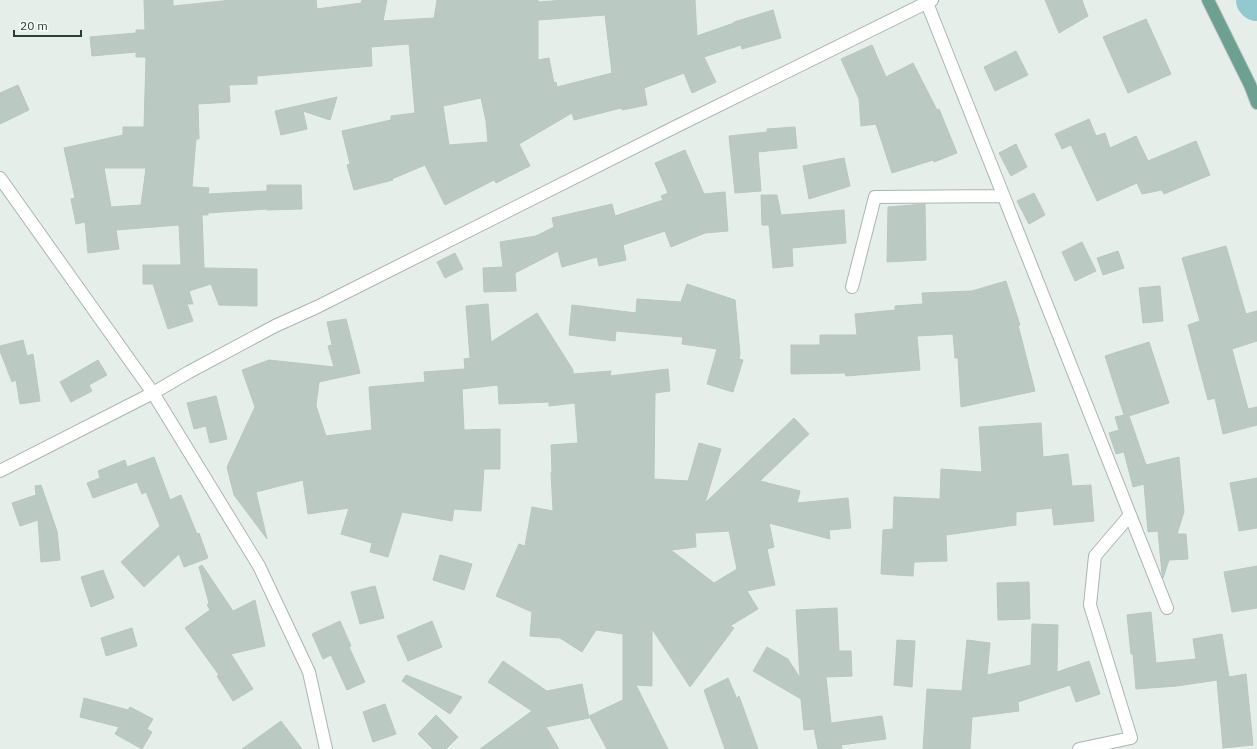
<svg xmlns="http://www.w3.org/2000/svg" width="1257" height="749" viewBox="0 0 1257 749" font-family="'IBM Plex Sans',sans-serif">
<rect width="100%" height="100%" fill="#e6eeea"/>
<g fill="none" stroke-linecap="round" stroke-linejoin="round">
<path stroke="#92c8cf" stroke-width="40" d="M1256 0 1257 1"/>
</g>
<path fill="#bbc9c3" stroke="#b9c7c1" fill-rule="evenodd" d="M144 0H173V6L232 0H316L317 9 361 3 362 0H387L383 21 434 18 437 0H538V2L566 0H695L697 36 734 23V22L773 10 781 38 742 49 741 45 704 57 716 82 692 93 684 73 644 88 647 105 622 110 621 108 574 120 572 113 519 144 530 166 496 183 494 180 445 205 425 165 392 179 393 180 354 190 347 165 350 164 342 131 391 120V116L415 113 409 44 371 47 372 66 257 76V84L229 85 230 102 198 104 199 139H196L192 187 209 188 208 194 267 191V185H301L302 209 267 210V209L208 213V215H202L204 268 257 269V306L219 305 211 284 189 291 193 304H187L193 321 168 329 153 284H143V265H181L179 225 116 230 119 249 88 253 85 222 76 224 71 199 75 198 64 148 123 135V127H144L146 57H136V52L92 56 90 37 136 33V30H145ZM605 15 612 73 557 87 556 82 554 83 549 58 538 60V20ZM481 98 486 121 488 142 449 145 443 106ZM104 168H146L141 205 111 207Z
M1045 0H1082L1088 16 1059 33Z
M1146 19 1171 74 1128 93 1103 37Z
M872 45 886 77 913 63 937 110 939 109 957 153 934 162 933 160 892 173 876 124 861 126 859 99 841 59Z
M1016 51 1028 75 995 91 984 67Z
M18 85 29 110 0 124V93Z
M337 97 330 120 303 111 307 129 281 135 275 111Z
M1089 119 1096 136 1105 133 1110 148 1136 136 1148 161 1196 141 1210 175 1164 194 1162 190 1142 194 1137 183 1097 201 1071 145 1062 149 1055 134Z
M795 127 797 148 758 152 761 191 735 193 729 136 767 132V129Z
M1016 144 1027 167 1011 176 999 153Z
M685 150 704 194 725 192 728 231 705 233 671 247 665 231 623 245 626 260 599 266 597 257 562 267 558 251 515 273 516 291 484 292 483 268 503 267 500 242 536 236 554 227 552 218 612 204 615 216 663 200 661 196 668 193 655 163Z
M844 158 850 186 809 199 803 166Z
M1034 193 1045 215 1029 224 1017 201Z
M761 195H777L781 215 844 210 846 243 792 248 793 266 773 268 769 225H762Z
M925 204 926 260 887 262 888 207Z
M1082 242 1096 271 1075 281 1062 252Z
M1226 246 1246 314 1257 311V341L1232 349 1248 409 1257 407V425L1223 434 1215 398 1208 400 1188 325 1200 321 1182 258Z
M1118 251 1124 268 1103 275 1097 258Z
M455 253 463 269 445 278 437 262Z
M1006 281 1020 325H1018L1035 391 961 407 958 358H955L953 334 917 336 920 370 846 376 845 373 791 374V345H820V335H857L855 314 895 310V306L923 304 922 293 972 291Z
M687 284 735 300 740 353 739 359 743 360 733 392 707 384 717 349 682 344 683 337 616 331 615 341 569 335 572 305 636 313 637 299 681 302Z
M1160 286 1163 321 1143 323 1139 288Z
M488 304 491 342 537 313 573 370V374L611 371 610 376 668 369 670 391 655 393 654 479 688 481 699 443 721 449 705 503 794 418 809 434 760 481 800 491 797 503 848 498 851 528 829 530 830 539 769 523 774 547 767 549 775 585 747 591 758 609 730 626 734 628 690 687 652 629V686L636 685 668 749H607L589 716 623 700V634L596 630 582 652 560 638 530 636 532 612 496 596 519 544 525 546 532 507 553 511 551 472H552L551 445 578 443 575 403 549 406V402L499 404 498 385 462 389 464 430 500 429V469H484L481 511 454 509 452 521 402 512 388 557 370 552 372 543 341 534 349 508 308 514 303 480 256 492 267 539 234 495 227 467 255 407 242 370 269 360 334 367 328 346 332 345 327 322 346 319 360 373 319 382 316 406 326 436 372 430 369 387 425 382 424 372 465 369 464 359 470 358 466 306ZM729 531 737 569 714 583 671 550 696 547 695 533Z
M23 340 27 356 33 354 40 401 20 404 16 380 12 382 0 351V346Z
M1149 342 1169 403 1129 416 1146 465 1179 457 1184 512 1177 534H1186L1188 559 1169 560 1163 578 1162 574 1158 531 1148 532 1144 484 1133 487 1124 452 1116 454 1109 433 1119 430 1115 417 1124 415 1105 356Z
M98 360 107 375 89 385 92 391 71 402 60 382Z
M216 396 227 439 210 443 206 426 194 429 187 403Z
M1041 423 1043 457 1068 454 1072 486 1091 485 1094 521 1054 525 1052 508 1016 512V525L946 535 947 561 914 562 913 576 881 574 883 530 893 529 894 497 940 499 941 469 982 472 979 427Z
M154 457 170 500 181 495 197 534 199 533 208 558 184 567 179 554 144 587 121 562 160 526 146 492 142 494 137 482 93 498 87 483 100 478 98 471 125 460 127 467Z
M1257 478V528L1239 531 1230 483Z
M41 485 57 531 60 560 41 562 38 520 20 526 12 503 36 495 35 486Z
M440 555 472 564 464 590 433 580Z
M202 565 233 611 255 600 265 646 231 654 253 689 233 701 217 676 219 675 185 628 210 610 207 605 209 603 199 567Z
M1257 566V608L1232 612 1224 572Z
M103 570 114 598 91 607 81 577Z
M1029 582 1030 619 998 620 997 583Z
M375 586 384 618 360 624 351 592Z
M837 608 839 651H851L852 676 826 677 831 723 882 716 886 739 841 745 842 749H818L814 729 804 730 801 699 753 671 767 647 788 659 800 678 796 610Z
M1151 612 1156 663 1196 659 1193 639 1222 634 1229 677 1246 674 1253 745 1223 748 1217 680 1177 686 1136 689 1133 654H1131L1127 615Z
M340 621 351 646 349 647 365 682 347 690 331 655 323 659 312 634Z
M432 621 442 647 408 661 397 636Z
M1032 624 1058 625 1057 672 1089 661 1100 694 1076 702 1070 685 1018 702 1019 711 972 717 970 749H923L927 689 962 691 967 640 990 643 987 675 1031 665Z
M132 628 137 646 106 656 101 638Z
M897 640 915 641 912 687 894 685Z
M503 661 547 691 582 684 589 718 546 727 559 749H480L532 711 488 682Z
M406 675 462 697 450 714 402 681Z
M728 678 737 699 739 696 758 749H725L704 690Z
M84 698 128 710 130 707 153 719 147 729 152 732 142 749 115 734 119 727 80 717Z
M385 704 396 734 373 742 363 712Z
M436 715 458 737 446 749H433L418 734Z
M281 721 302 749H242Z"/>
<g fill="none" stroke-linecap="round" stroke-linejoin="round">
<defs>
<path id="minor" d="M927 3 1167 608
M0 178 153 393 259 566 309 672 326 749
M852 287 875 197 1003 196
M0 471 153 393 189 372 275 326 317 307 677 126 932 0
M1079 749 1131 738 1090 605 1095 556 1130 515"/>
<path id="major" d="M1208 0 1250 85 1257 103"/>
</defs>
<use href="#minor" stroke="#a9b6b1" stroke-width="14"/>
<use href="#major" stroke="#c2c9c7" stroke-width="14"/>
<use href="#minor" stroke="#fff" stroke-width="12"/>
<use href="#major" stroke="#6ea091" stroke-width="12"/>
</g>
<path d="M14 30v6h67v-6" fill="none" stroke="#263f37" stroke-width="2"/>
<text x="20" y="30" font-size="12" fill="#263f37" stroke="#f7faf8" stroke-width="3" paint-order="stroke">20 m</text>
</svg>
